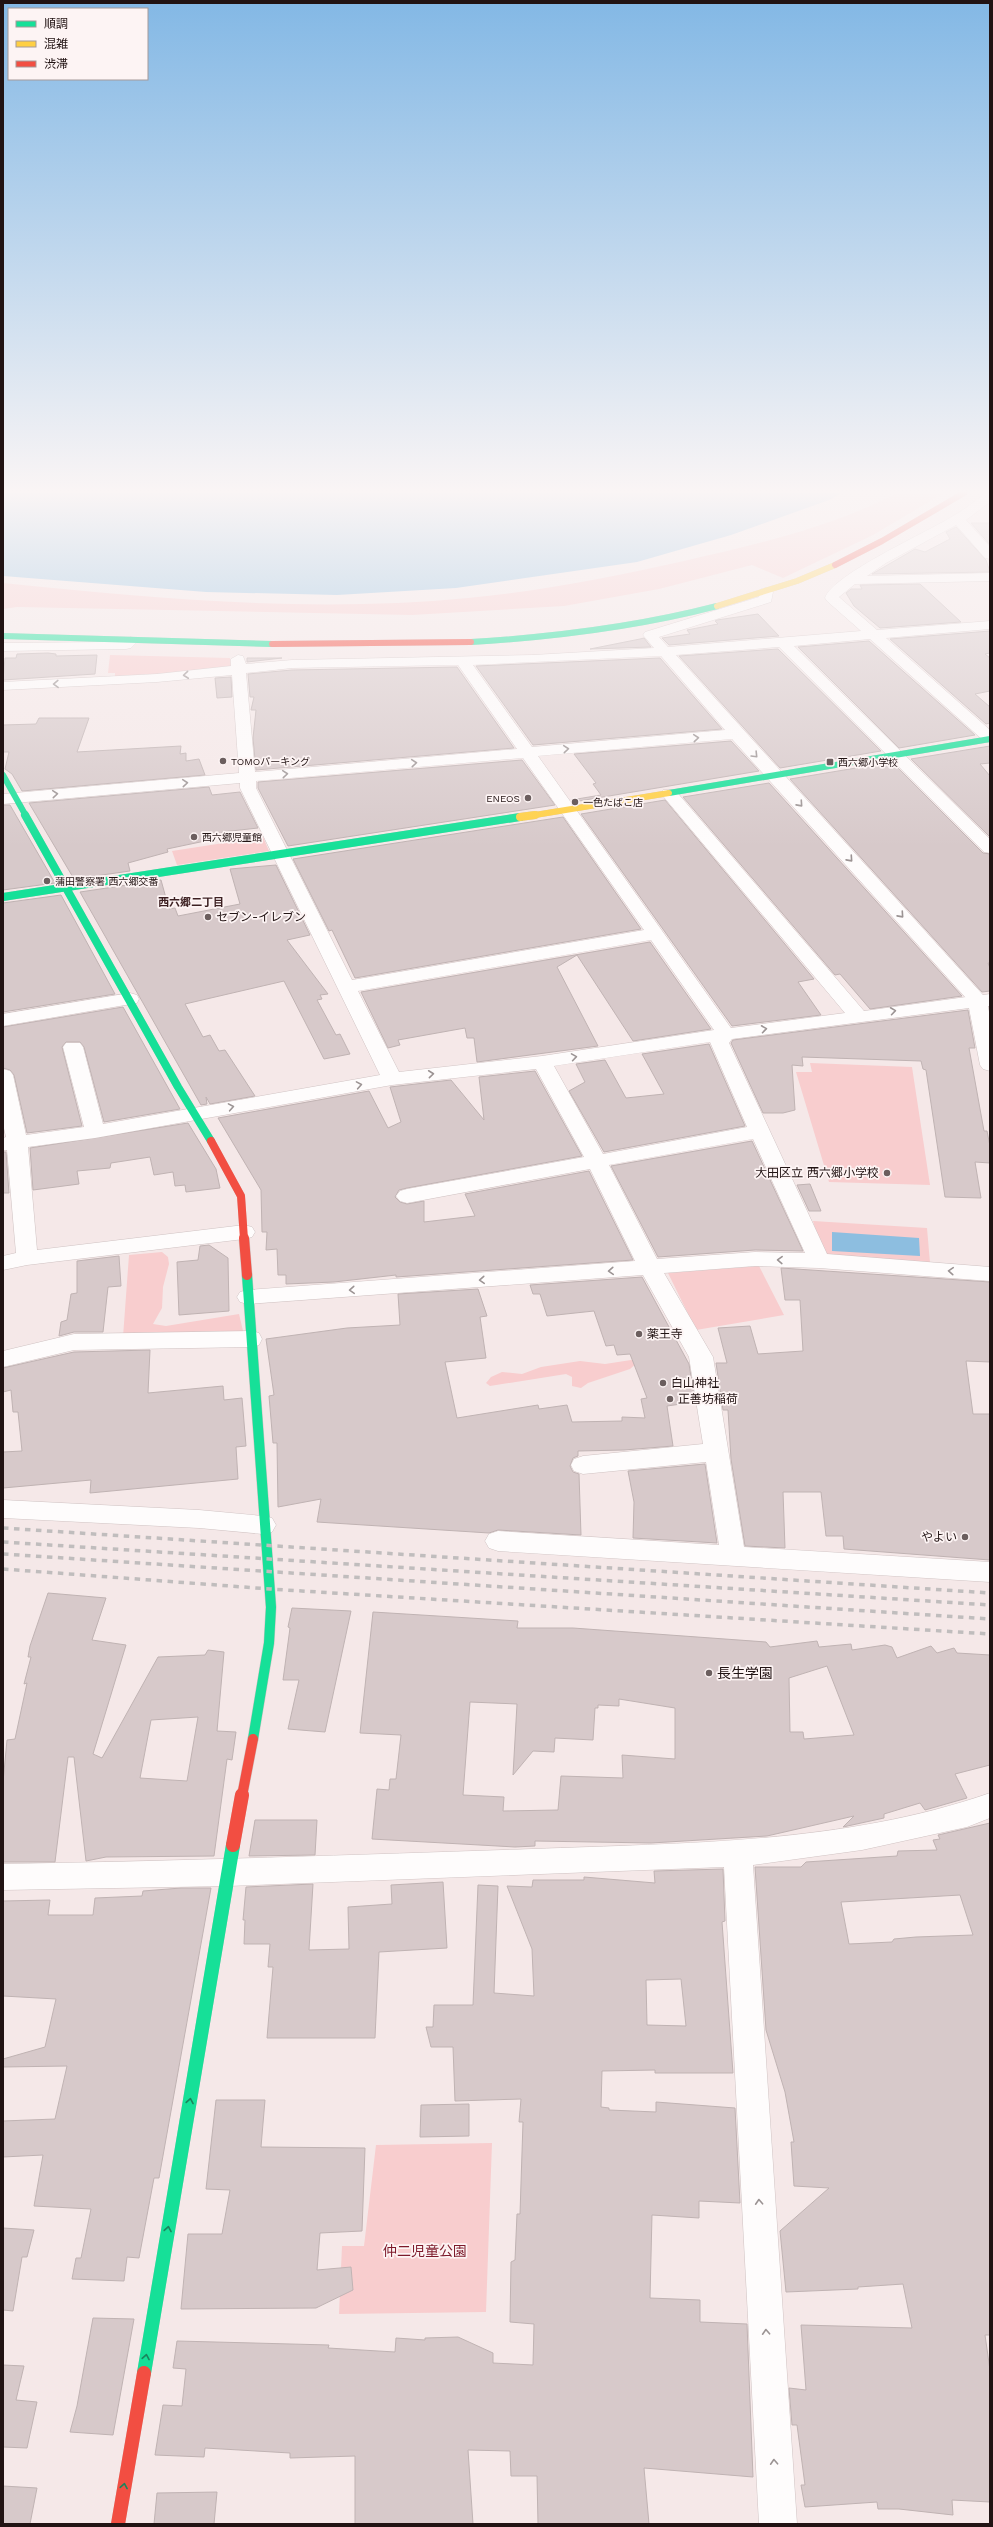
<svg xmlns="http://www.w3.org/2000/svg" width="993" height="2527" viewBox="0 0 993 2527" font-family="'Work Sans','Noto Sans JP',sans-serif">
<rect width="100%" height="100%" fill="#f5e8e8"/>
<path fill="#f8cdce" d="M897 493H944L873 535 783 578 752 565 659 589 564 606 412 615 17 607 3 609V583C157 599 313 613 468 598 541 591 613 577 684 561 757 544 830 528 897 493Z
M110 655 230 658 231 668 115 678V673H108Z
M263 837 269 851 177 865 172 851Z
M810 1063 912 1067 930 1185 829 1182 796 1072H812Z
M813 1221 927 1228 930 1263 823 1255Z
M162 1252 168 1257 169 1264 163 1287 162 1308 153 1324 166 1326 239 1314 244 1335 123 1337 129 1255Z
M759 1266 784 1315 696 1330 668 1273Z
M670 1354 638 1362 630 1369 588 1383 581 1388 572 1386V1377L566 1374 490 1386 486 1383 491 1377 502 1372 522 1374 541 1367 580 1361 605 1364Z
M492 2143 486 2312 339 2314 342 2246H364L376 2145Z"/>
<path fill="#8dbee0" d="M3 493H842L829 500 731 535 637 562 456 588 337 595 206 592 3 576Z
M832 1232 919 1238 920 1256 832 1251Z"/>
<path fill="#d7c9ca" stroke="#c0b3b3" fill-rule="evenodd" d="M971 523H990V545Z
M956 527 986 560 990 572 872 574 915 549 925 552 950 539 946 532Z
M920 584 961 622 880 628 854 606 846 593 851 589H862L860 585Z
M758 614 779 636 669 645 662 638 690 634 687 630 718 624 715 621 717 620Z
M990 631V653L985 654 990 658V691L975 694 990 707V723L986 724 890 639Z
M644 638 651 647 590 649 640 639Z
M869 641 975 735 899 748 798 647Z
M778 649 881 751 780 768 679 656Z
M48 653 56 654V656L97 655 95 674 3 680 5 658H16L17 654Z
M247 658H282L247 662Z
M660 658 722 729 533 745 476 666Z
M457 667 514 748 256 770 253 738 256 710H251L254 697H250L248 674 292 670Z
M231 677 232 697 217 698 215 678Z
M39 718H89L77 752 181 746 180 754 186 753V761L199 759 205 775 22 791 12 774 5 769 9 752H3V725L36 724Z
M731 741 759 771 573 802 571 800 601 795 593 784 596 783 574 754Z
M990 746V763L980 764 990 776V837L911 759Z
M522 760 555 805 288 846 258 788V782Z
M892 762 983 853 990 854V963H988L990 968V991L982 992 790 779Z
M769 783 962 996 870 1009 840 974 835 975 683 797Z
M209 787 212 795 240 792 258 828 222 832 224 837 167 849 168 852 128 863 130 871 74 879 29 803Z
M665 800 814 979 798 982 821 1015 732 1026 581 814Z
M3 805H10L55 883 3 890Z
M563 817 641 929 355 978 332 930 329 931 293 859Z
M276 865 310 935 287 940 328 994 320 995 322 999 317 1000 336 1035 340 1034 350 1054 324 1059 284 981 185 1004 203 1037 210 1035 219 1051 225 1050 255 1096 210 1104 206 1097 207 1104 201 1105 80 892 161 880 169 909 175 908 178 916 240 904 230 869Z
M61 895 115 994 3 1012V903Z
M650 942 711 1029 633 1041 577 955 557 967 598 1046 477 1062 474 1038H467L465 1028 398 1040 400 1045 388 1048 361 992Z
M123 1007 180 1109 104 1122 84 1047 80 1042H66L62 1047 82 1126 27 1133 14 1075 10 1070 3 1068V1027Z
M968 1010 975 1048H969L984 1131H987L990 1146V1163L975 1162 981 1198 945 1197 926 1070 923 1069 921 1061 802 1057 803 1066 792 1065 795 1110 783 1113H763L731 1043 733 1040Z
M709 1044 745 1126 604 1152 569 1091 585 1082 576 1064 605 1060 626 1098 664 1094 642 1054Z
M535 1071 582 1156 407 1188 399 1190 395 1197 400 1202 407 1204 424 1201V1222L475 1216 465 1194 589 1171 633 1260 396 1277V1275L334 1282 286 1284V1275H278L277 1249 266 1250 267 1232H262L261 1190 218 1118 369 1091 388 1128 401 1122 390 1087 451 1080 484 1120 479 1077Z
M188 1123 216 1169 220 1188 186 1192 185 1185 175 1186 173 1172 154 1175 150 1157 111 1163 110 1168 77 1171 79 1184 33 1190 30 1148Z
M752 1141 803 1251 755 1250 658 1257 611 1166Z
M3 1152H6L9 1193H3Z
M810 1184 821 1211H809L797 1185Z
M209 1245 228 1258 229 1311 179 1315 177 1262 198 1260 200 1246Z
M119 1256 121 1286 108 1287 103 1332H74L59 1336 61 1322 67 1320 71 1294 77 1293V1261Z
M781 1268 990 1282V1362L966 1361 973 1414H990V1560L844 1549 843 1536H826L821 1492H783L785 1548 745 1546 731 1459 728 1410H723L716 1363H727L718 1328 750 1326 758 1354 803 1351 800 1300H785Z
M642 1277 689 1364 695 1402 667 1406 673 1446 624 1450 578 1451V1456L573 1458 570 1466 573 1472 579 1474 581 1535 498 1530 489 1533 317 1522 321 1499 278 1507 277 1443H273L269 1396 274 1395 266 1339 347 1328 400 1325 398 1294 478 1289 487 1316 480 1317 486 1358 445 1362 457 1418 538 1405 539 1409 567 1405 572 1422 622 1421V1417L645 1418 641 1399 647 1398 630 1354 617 1355 614 1345 606 1346 594 1311 547 1316 540 1294H533L530 1285Z
M150 1350 148 1393 223 1386 224 1400 242 1398 246 1446 236 1447 238 1479 90 1493 91 1480 3 1488V1452L22 1451 18 1412H13L11 1390 3 1392V1368L74 1352Z
M705 1464 717 1543 633 1538 634 1502 628 1471Z
M48 1593 106 1598 92 1640 126 1645 93 1754 102 1758 158 1657 205 1655 208 1650 224 1652 217 1731 236 1732 232 1760 227 1759 214 1856 106 1857 86 1861 74 1757H68L55 1862H3V1782L7 1740 15 1739 27 1683 24 1684 31 1657H28L30 1646ZM198 1717 187 1781 140 1778 151 1720Z
M292 1608 351 1611 325 1732 288 1729 299 1680H283L290 1628 288 1627Z
M373 1612 518 1621 517 1628H573L766 1642 770 1647 817 1641 819 1647 851 1644 852 1650 885 1645 892 1647 897 1658 931 1646 937 1653 954 1648 957 1653 990 1655V1765L955 1774 967 1798 925 1810 920 1803 884 1814V1818L852 1825 843 1827 854 1816 767 1836 651 1843 535 1841V1846L515 1847 372 1839 377 1789 389 1790 390 1779H396L401 1735 360 1733ZM827 1666 854 1735 804 1739 803 1732H790L789 1678ZM619 1699 675 1708V1759L622 1755 623 1778 561 1776 558 1810 503 1811 504 1797 463 1795 470 1702 517 1704 513 1775 533 1751 554 1752 555 1738 593 1740 595 1708H598V1705L619 1706Z
M255 1820H317L315 1855 249 1856Z
M990 1823V2335H985L990 2370V2502L952 2500 953 2515 899 2509H878L877 2502 805 2507 801 2485H805L797 2425H792L789 2388 806 2390 801 2325 912 2328 903 2284 858 2287V2289L786 2292 780 2231 829 2188 794 2186 791 2142H794L785 2092 766 2030 755 1867H801L806 1862 897 1856 898 1851 937 1850 933 1840 940 1839 938 1835ZM960 1895 973 1935 916 1937 894 1939 892 1942 849 1944 841 1902Z
M723 1869 725 1921 722 1922 733 2073H655V2070L602 2071 601 2107 609 2108V2110L656 2112V2102L735 2108 740 2203 699 2201V2218L652 2215 650 2298 700 2300V2322L747 2324 753 2477 644 2468 649 2524H538L537 2476H511L510 2451 468 2450 473 2524H355V2456L290 2458V2453L205 2448 204 2457 155 2455 163 2405 182 2406 186 2369 173 2368 177 2341 329 2345 328 2348 395 2352 396 2338 425 2340V2338L458 2337 493 2353V2363L533 2365 534 2324 510 2322 511 2262 515 2260 517 2214H520L523 2122H519L521 2099 455 2101 453 2047H431L426 2027H433L434 2005H473L478 1885 498 1886 494 1993 534 1996 532 1949 507 1886 532 1887 533 1880H584V1877L655 1883 654 1871ZM681 1979 686 2026 647 2025 646 1980Z
M443 1882 447 1948 379 1952 375 2038H267L273 1967H268L270 1944H244L245 1920H243L246 1887 313 1884 309 1950 349 1949 348 1907 392 1904 391 1885Z
M181 1888H211L159 2178H154L139 2258 127 2257 124 2281 72 2279 76 2258H81L91 2209 34 2206 43 2155 3 2157V2121L55 2119 67 2066 3 2067V2059L45 2047 56 1999 3 1996V1901L50 1900 48 1915H93L95 1898 142 1896 143 1891Z
M216 2100H265L261 2147 365 2148 362 2231 320 2233 317 2270 351 2267 353 2290 316 2308 181 2309 188 2234H222L230 2190 206 2189Z
M469 2104V2136L420 2137 421 2105Z
M3 2228 34 2230 27 2257H22L13 2311 3 2310Z
M93 2318 134 2319 113 2435 70 2432 77 2406Z
M3 2365 24 2366 16 2400 37 2402 27 2448 3 2447Z
M3 2486 37 2488 30 2524H3Z
M217 2492 214 2524H154L157 2493Z"/>
<g fill="none" stroke-linecap="round" stroke-linejoin="round">
<defs>
<path id="street" d="M986 493H990V502L966 520 990 547V559L985 558 956 525 886 563 867 576 990 573V581L855 584 839 597 877 630 990 621V629L886 638 990 730V743L984 741 870 639 794 646 990 839V853L984 852 779 647 676 655 983 995 990 994V1006H988L990 1018V1071L983 1069 980 1065 969 1008 732 1039 729 1043 827 1254 990 1267V1281L819 1268 755 1266 664 1273 713 1357 744 1547 990 1562V1582L498 1551 489 1548 485 1541 489 1534 498 1531 719 1545 706 1462 583 1474 574 1471 571 1465 574 1459 583 1456 703 1444 689 1357 643 1275 248 1304 240 1302 237 1297 240 1292 248 1290 635 1261 590 1169 407 1203 400 1201 396 1196 400 1191 407 1189 584 1157 536 1069 392 1085 95 1138 28 1147 37 1250 244 1225 252 1227 255 1232 252 1237 244 1239 27 1265 3 1270V1256L16 1253 7 1150H3V1138L6 1137 3 1124V1069L10 1071 13 1075 26 1135 84 1127 63 1047 66 1043H80L83 1047 103 1124 380 1075 240 788V783L3 804V794L239 773 232 675 157 682 3 690V682L157 674 231 666V659L238 655 243 656 246 664 292 660 533 655 654 648 643 635 645 632 759 597 761 589 766 588 773 592 771 602 659 637 668 647 861 631 827 601 825 598C833 574 928 532 953 516 964 510 975 501 986 493ZM661 656 725 730 532 747 473 665ZM458 665 517 749 255 772 246 673 292 668ZM732 739 965 997H966L864 1011 675 790H663L661 793 663 796 845 1013 731 1028 538 756ZM523 758 644 930 352 980 256 788V781ZM651 940 714 1030 542 1056 399 1072 358 991ZM710 1042 747 1127 603 1154 554 1066ZM753 1139 805 1253 755 1252 657 1259 609 1165Z
M131 637 138 641 131 648 126 649 3 651V643L105 642 122 641Z
M130 993 137 995 139 999 137 1003 3 1026V1014Z
M251 1331 259 1333 262 1339 259 1345 251 1347 74 1350 3 1367V1351L74 1334Z
M3 1500 199 1510 263 1516 272 1518 276 1525 272 1532 263 1534 199 1528 3 1518Z
M990 1793V1818L967 1827 862 1850 753 1865 797 2524H759L724 1867 228 1886 3 1890V1864C179 1861 355 1855 532 1849 684 1843 844 1844 990 1793Z"/>
<path id="fast-far3" d="M3 636 272 644
M471 642C554 637 636 627 717 606
M3 775 26 816
M669 793 990 739"/>
<path id="fast-far2" d="M25 815 178 1087 211 1141
M3 897 520 817"/>
<path id="fast-far1" d="M247 1275 271 1607 269 1643 253 1739"/>
<path id="fast" d="M144 2373 233 1845"/>
<path id="slow-far1" d="M717 606 797 581 835 565
M529 816 669 793"/>
<path id="slow" d="M520 817 535 815"/>
<path id="jam-far3" d="M835 565 882 541 964 493
M272 644 471 642"/>
<path id="jam-far2" d="M211 1141 241 1196 244 1239"/>
<path id="jam-far1" d="M244 1238 247 1275
M242 1796 253 1739"/>
<path id="jam" d="M233 1845 242 1795
M118 2524 144 2373"/>
</defs>
<use href="#street" stroke="#d0c3c3" stroke-width="1"/>
<use href="#fast-far3" stroke="#d0c3c3" stroke-width="6"/>
<use href="#fast-far2" stroke="#d0c3c3" stroke-width="8"/>
<use href="#fast-far1" stroke="#d0c3c3" stroke-width="11"/>
<use href="#fast" stroke="#d0c3c3" stroke-width="14"/>
<use href="#slow-far1" stroke="#d0c3c3" stroke-width="6"/>
<use href="#slow" stroke="#d0c3c3" stroke-width="8"/>
<use href="#jam-far3" stroke="#d0c3c3" stroke-width="6"/>
<use href="#jam-far2" stroke="#d0c3c3" stroke-width="8"/>
<use href="#jam-far1" stroke="#d0c3c3" stroke-width="11"/>
<use href="#jam" stroke="#d0c3c3" stroke-width="14"/>
<use href="#street" fill="#fefcfc" fill-rule="evenodd"/>
<use href="#fast-far3" stroke="#16e098" stroke-width="6"/>
<use href="#fast-far2" stroke="#16e098" stroke-width="8"/>
<use href="#fast-far1" stroke="#16e098" stroke-width="10"/>
<use href="#fast" stroke="#16e098" stroke-width="14"/>
<use href="#slow-far1" stroke="#ffcf43" stroke-width="6"/>
<use href="#slow" stroke="#ffcf43" stroke-width="8"/>
<use href="#jam-far3" stroke="#f24e42" stroke-width="6"/>
<use href="#jam-far2" stroke="#f24e42" stroke-width="8"/>
<use href="#jam-far1" stroke="#f24e42" stroke-width="10"/>
<use href="#jam" stroke="#f24e42" stroke-width="14"/>
<path stroke="#c0bdbd" stroke-width="3.5" stroke-dasharray="5.5 5.5" stroke-linecap="butt" d="M3 1528 990 1593
M3 1542 990 1605
M3 1554 990 1619
M3 1569 270 1589 990 1634"/>
</g>
<defs><path id="oneway-chevron" d="M-2-3.5L2.5 0L-2 3.5" fill="none" stroke-width="1.6" stroke-linecap="round" stroke-linejoin="round"/></defs>
<g stroke="#9b9393">
<use href="#oneway-chevron" transform="translate(186 675) rotate(174)"/>
<use href="#oneway-chevron" transform="translate(56 684) rotate(178)"/>
<use href="#oneway-chevron" transform="translate(696 738) rotate(-5)"/>
<use href="#oneway-chevron" transform="translate(566 749) rotate(-5)"/>
<use href="#oneway-chevron" transform="translate(755 755) rotate(46)"/>
<use href="#oneway-chevron" transform="translate(414 763) rotate(-5)"/>
<use href="#oneway-chevron" transform="translate(285 774) rotate(-5)"/>
<use href="#oneway-chevron" transform="translate(185 783) rotate(-5)"/>
<use href="#oneway-chevron" transform="translate(55 794) rotate(-5)"/>
<use href="#oneway-chevron" transform="translate(800 804) rotate(48)"/>
<use href="#oneway-chevron" transform="translate(850 859) rotate(48)"/>
<use href="#oneway-chevron" transform="translate(901 915) rotate(48)"/>
<use href="#oneway-chevron" transform="translate(893 1011) rotate(-8)"/>
<use href="#oneway-chevron" transform="translate(764 1029) rotate(-8)"/>
<use href="#oneway-chevron" transform="translate(574 1057) rotate(-9)"/>
<use href="#oneway-chevron" transform="translate(431 1074) rotate(-6)"/>
<use href="#oneway-chevron" transform="translate(359 1085) rotate(-10)"/>
<use href="#oneway-chevron" transform="translate(231 1107) rotate(-10)"/>
<use href="#oneway-chevron" transform="translate(780 1260) rotate(-178)"/>
<use href="#oneway-chevron" transform="translate(611 1271) rotate(176)"/>
<use href="#oneway-chevron" transform="translate(951 1271) rotate(-176)"/>
<use href="#oneway-chevron" transform="translate(482 1280) rotate(176)"/>
<use href="#oneway-chevron" transform="translate(352 1290) rotate(176)"/>
<use href="#oneway-chevron" transform="translate(759 2202) rotate(-93)"/>
<use href="#oneway-chevron" transform="translate(766 2332) rotate(-93)"/>
<use href="#oneway-chevron" transform="translate(774 2462) rotate(-93)"/>
</g>
<g stroke="#1b845c">
<use href="#oneway-chevron" transform="translate(190 2101) rotate(-80)"/>
<use href="#oneway-chevron" transform="translate(168 2229) rotate(-80)"/>
<use href="#oneway-chevron" transform="translate(146 2357) rotate(-80)"/>
<use href="#oneway-chevron" transform="translate(124 2486) rotate(-80)"/>
</g>
<linearGradient id="sky" x2="0" y2="1"><stop stop-color="#83b8e5"/><stop offset="0.58" stop-color="#faf5f5"/><stop offset="1" stop-color="#faf5f5" stop-opacity="0"/></linearGradient>
<rect width="993" height="847" fill="url(#sky)"/>
<g fill="#6b5e5e" stroke="#fdf4f4" stroke-width="1.5">
<circle cx="223" cy="761" r="4"/>
<rect x="826" y="758" width="8" height="8" rx="2"/>
<circle cx="528" cy="798" r="4"/>
<circle cx="575" cy="802" r="4"/>
<circle cx="194" cy="837" r="4"/>
<circle cx="47" cy="881" r="4"/>
<circle cx="208" cy="917" r="4"/>
<circle cx="887" cy="1173" r="4"/>
<circle cx="639" cy="1334" r="4"/>
<circle cx="663" cy="1383" r="4"/>
<circle cx="670" cy="1399" r="4"/>
<circle cx="965" cy="1537" r="4"/>
<circle cx="709" cy="1673" r="4"/>
</g>
<g text-anchor="middle" stroke-width="3.5" stroke-linejoin="round" paint-order="stroke">
<g font-size="10" fill="#211313" stroke="#fdf4f4" text-anchor="start">
<text x="231" y="765">TOMOパーキング</text>
<text x="838" y="766">西六郷小学校</text>
<text x="520" y="802" text-anchor="end">ENEOS</text>
<text x="583" y="806">一色たばこ店</text>
<text x="202" y="841">西六郷児童館</text>
<text x="55" y="885">蒲田警察署 西六郷交番</text>
</g>
<g font-size="11" font-weight="bold" fill="#3c1f21" stroke="#fdf4f4">
<text x="191" y="906">西六郷二丁目</text>
</g>
<g font-size="12" fill="#211313" stroke="#fdf4f4" text-anchor="start">
<text x="216" y="921">セブン-イレブン</text>
<text x="879" y="1177" text-anchor="end">大田区立 西六郷小学校</text>
<text x="647" y="1338">薬王寺</text>
<text x="671" y="1387">白山神社</text>
<text x="678" y="1403">正善坊稲荷</text>
<text x="957" y="1541" text-anchor="end">やよい</text>
</g>
<g font-size="14" fill="#211313" stroke="#fdf4f4" text-anchor="start">
<text x="717" y="1678">長生学園</text>
</g>
<g font-size="14" fill="#7d192a" stroke="#fdf4f4">
<text x="425" y="2256">仲二児童公園</text>
</g>
</g>
<rect width="993" height="2527" fill="none" stroke="#211313" stroke-width="8"/>
<rect x="8" y="8" width="140" height="72" fill="#fdf4f4" stroke="#a59a9a"/>
<rect x="16" y="21" width="20" height="6" fill="#16e098" stroke="#a59a9a"/>
<text x="44" y="28" font-size="12" fill="#211313">順調</text>
<rect x="16" y="41" width="20" height="6" fill="#ffcf43" stroke="#a59a9a"/>
<text x="44" y="48" font-size="12" fill="#211313">混雑</text>
<rect x="16" y="61" width="20" height="6" fill="#f24e42" stroke="#a59a9a"/>
<text x="44" y="68" font-size="12" fill="#211313">渋滞</text>
</svg>
